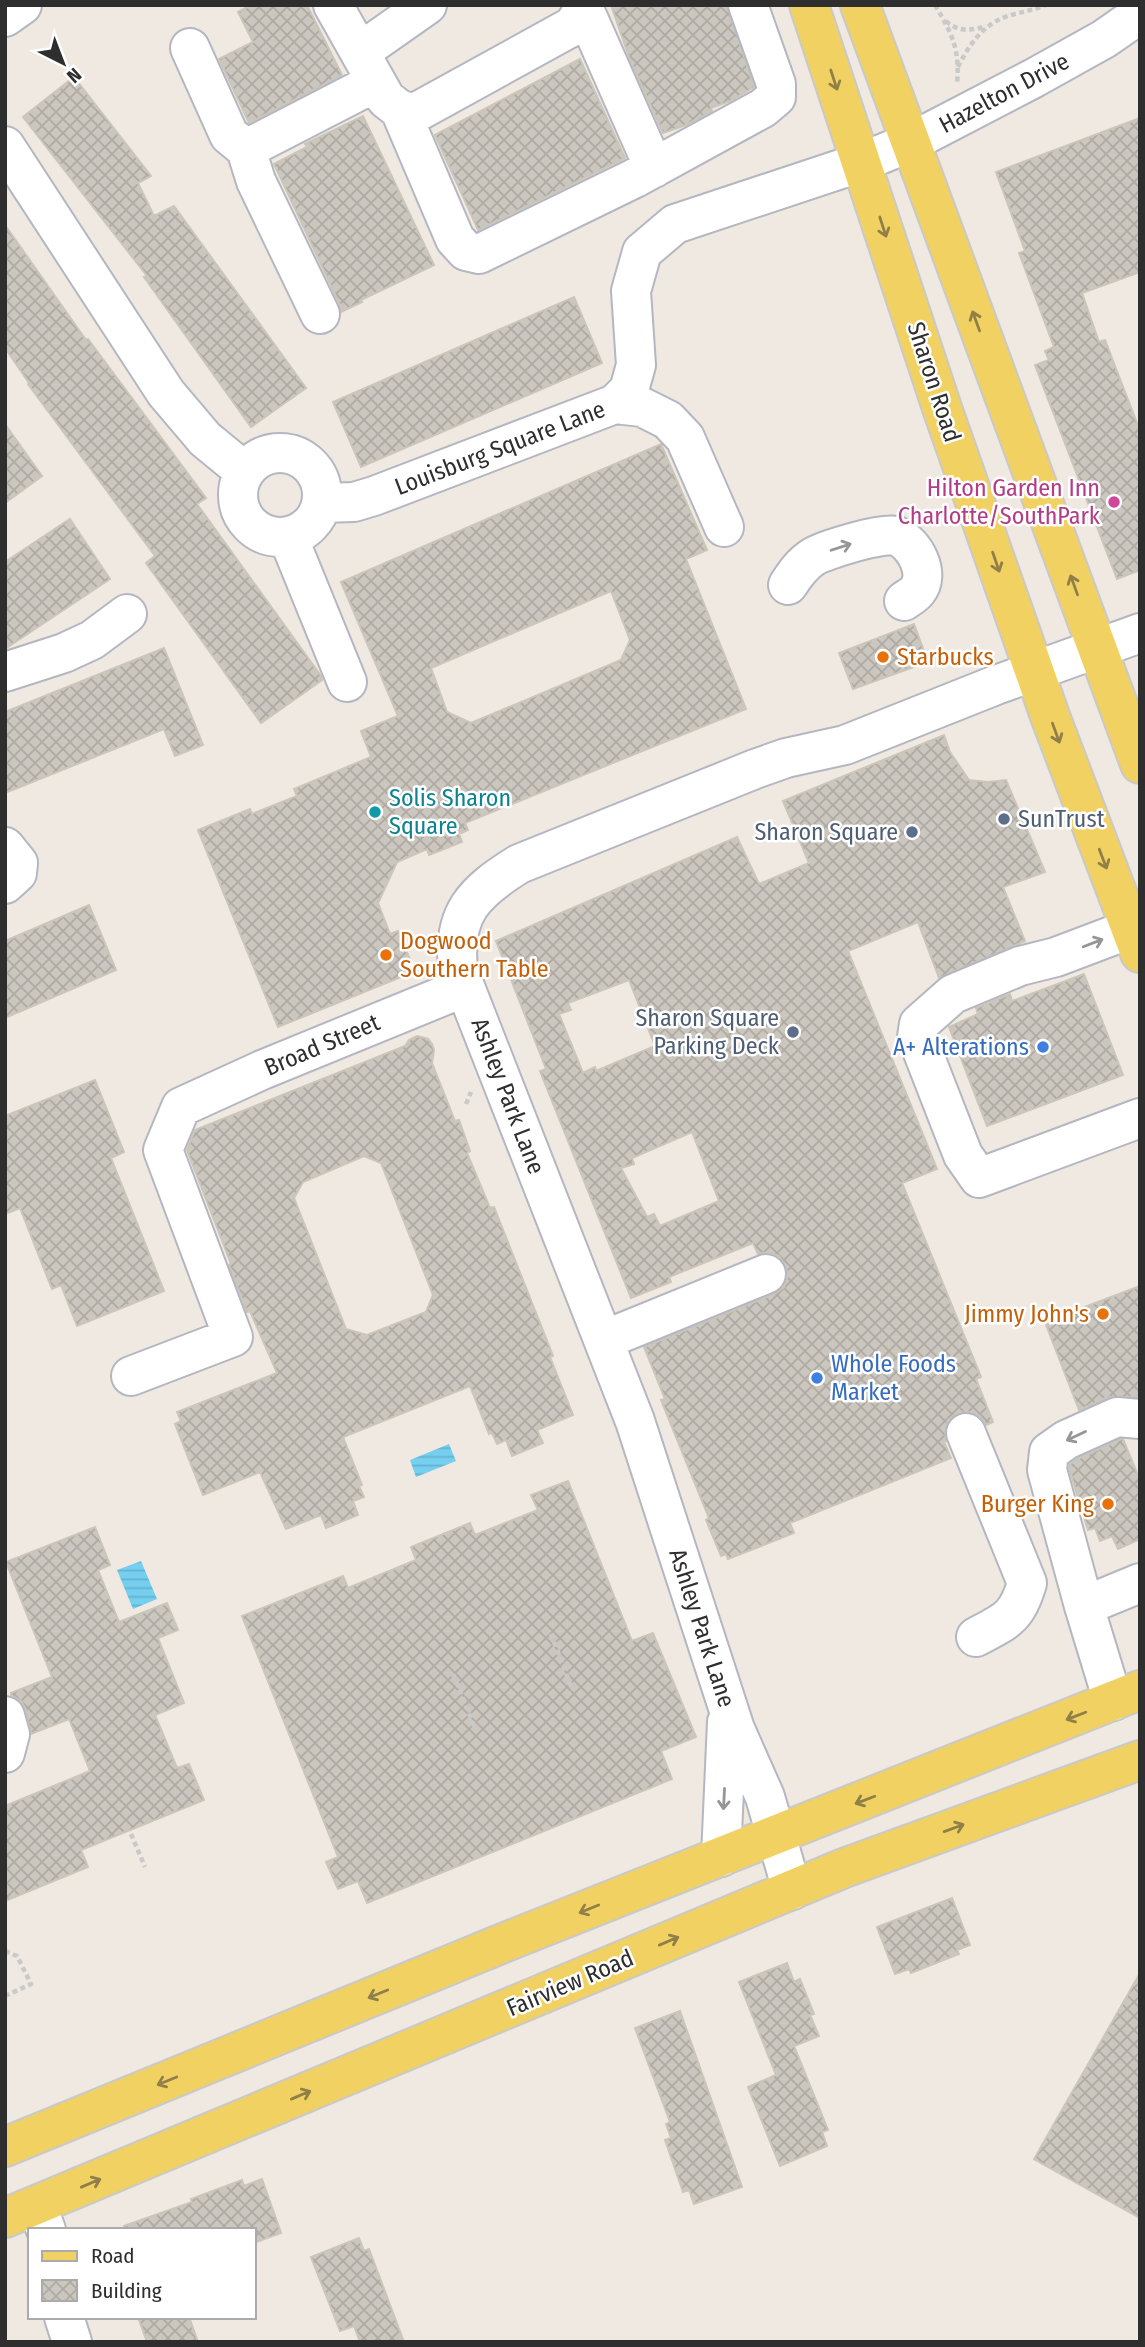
<svg xmlns="http://www.w3.org/2000/svg" width="1145" height="2347" viewBox="0 0 1145 2347" font-family="'Fira Sans Condensed',sans-serif">
<defs>
<pattern id="water-rules" width="6" height="5" patternUnits="userSpaceOnUse" patternTransform="scale(1.75)"><rect width="6" height="5" fill="#75cff0"/><path d="M0 2.5h6" fill="none" stroke="#66b2ce"/></pattern>
<pattern id="building-cross-hatch" width="8" height="8" patternUnits="userSpaceOnUse" patternTransform="scale(1.75)"><rect width="8" height="8" fill="#cbc7bf"/><path d="M0 0l8 8M0 8l8-8" fill="none" stroke="#afaba4"/></pattern>
</defs>
<rect width="100%" height="100%" fill="#efe9e1"/>
<path fill="url(#water-rules)" d="M449 1444 456 1461 416 1477 410 1460Z
M141 1561 157 1599 133 1609 117 1570Z"/>
<path fill="url(#building-cross-hatch)" stroke="#cbc5ba" stroke-width="2" fill-rule="evenodd" d="M251 5H307L342 75 249 123 219 59 253 42 238 12Z
M611 5H727L754 87 730 101 711 108 712 111 686 125 663 133 630 60Z
M580 59 625 158 478 230 435 135Z
M74 77 151 176 138 183 154 216 174 206 306 388 251 427 144 277 147 276 23 117Z
M363 116 434 265 361 300 362 302 341 312 340 305 274 164 307 147 305 144Z
M1140 118V272L1082 293 1099 342 1105 340 1140 431V570L1117 579 1035 365 1049 360 1045 351 1054 347 1019 253 1025 251 996 172Z
M5 225 86 340 88 339 206 498 197 504 321 676 322 680 261 723 146 563 155 556 28 384 29 383 5 348Z
M574 297 602 363 361 467 333 402Z
M5 424 42 476 5 503Z
M661 444 707 550 686 559 746 709 465 823 468 830 459 834 462 842 429 855 427 849 397 862 378 903 390 934 398 931 411 962 402 966 406 975 278 1027 198 830 250 809 252 814 297 796 294 789 371 757 361 731 398 716 341 582ZM611 591 630 640 621 660 471 723 447 712 431 668Z
M70 519 110 579 5 649V562Z
M914 624 928 662 853 689 839 653Z
M164 648 203 745 175 756 164 729 5 793V712Z
M944 735 950 752 969 780 988 782 1006 780 1045 872 1003 887 1025 941 939 978 918 922 848 951 937 1169 902 1183 981 1377 976 1379 993 1422 986 1425 980 1416 970 1412 957 1413 948 1420 945 1429 946 1441 944 1442 951 1458 790 1523 794 1533 728 1559 726 1554 721 1556 706 1520 709 1518 661 1400 665 1399 644 1347 774 1294 784 1287 788 1276 786 1266 779 1256 768 1252 758 1254 753 1243 669 1277 671 1282 631 1298 540 1071 546 1069 496 941 737 837 759 884 809 863 783 801ZM629 980 655 1046 596 1071 595 1067 583 1073 559 1014 571 1010 568 1003ZM692 1132 719 1201 660 1226 654 1214 647 1217 621 1168 634 1164 632 1158Z
M89 905 116 970 5 1018V941Z
M1084 974 1123 1075 987 1126 949 1027 978 1014 976 1008 1010 994 1012 1001Z
M417 1036 428 1039 432 1044 434 1050 432 1063 455 1121 459 1120 470 1151 467 1153 490 1208 494 1207 553 1356 550 1357 573 1415 537 1430 543 1443 512 1456 506 1440 497 1444 492 1433 489 1434 470 1386 343 1437 362 1485 359 1486 364 1497 353 1501 358 1515 326 1528 321 1515 286 1529 260 1472 203 1495 175 1424 181 1421 177 1412 277 1373 250 1311 247 1312 229 1265 231 1264 187 1150 195 1130 405 1046 409 1040ZM364 1156 381 1163 433 1295 426 1312 367 1335 346 1329 294 1198 303 1182Z
M95 1080 124 1152 111 1158 164 1291 77 1326 61 1285 52 1289 20 1208 5 1214V1116Z
M1140 1286V1397H1109L1079 1410 1045 1322Z
M1121 1439H1123L1140 1480V1539L1118 1549 1112 1536 1100 1541 1095 1528 1088 1530 1069 1468 1070 1464 1077 1459Z
M568 1481 632 1641 653 1633 696 1737 661 1751 672 1779 367 1903 358 1881 338 1889 326 1862 338 1857 242 1616 343 1576 348 1588 416 1560 411 1547 470 1523 475 1535 538 1510 531 1495Z
M95 1527 110 1565 98 1570 119 1622 167 1603 178 1630 158 1638 184 1703 155 1715 177 1768 189 1764 204 1800 81 1850 88 1867 5 1901V1806L90 1771 69 1719 31 1734 26 1710 21 1701 11 1695V1693L52 1677 6 1562Z
M952 1898 970 1945 957 1950 959 1954 911 1973 909 1969 895 1974 877 1927Z
M787 1963 794 1982 800 1979 814 2014 810 2015 819 2036 794 2046 828 2130 822 2132 827 2146 780 2166 748 2087 776 2075 739 1982Z
M1140 1973V2218L1034 2159Z
M680 2011 742 2187 694 2204 689 2190 683 2192 665 2140 671 2138 666 2124 670 2122 635 2028Z
M262 2179 281 2233 254 2243V2230H124V2226L192 2202 191 2199 242 2180 244 2186Z
M359 2238 364 2251 369 2249 404 2342H360L354 2326 340 2331 311 2257Z
M138 2317H189L198 2342H147Z"/>
<g fill="none" stroke-linecap="round" stroke-linejoin="round">
<defs>
<path id="minor" d="M333 5 386 99 400 110 415 113 573 26 584 9V5
M584 9 654 168
M5 17 22 5
M190 48 229 135 246 149 256 181 320 314
M360 52 427 5
M400 110 455 239 466 251 479 254 635 178 763 108 776 97V84L748 5
M5 146 166 393 205 439 244 471
M246 149 376 82
M615 404 642 407 668 420 685 438 724 527
M238 495a42 42 0 1 1 84 0a42 42 0 1 1-84 0Z
M322 503 354 502 374 496 615 404 629 390 636 365 631 291 642 252 675 224 862 162 911 142 1034 78 1104 39 1140 14
M288 537 347 682
M788 585C795 574 802 564 813 557 824 550 886 531 897 536 915 544 931 574 917 591 914 595 908 598 904 601
M5 672 64 653 92 640 127 614
M5 847 18 863 17 873 5 884
M1130 929 1056 957 1020 966 953 994 919 1024 917 1037 963 1155 979 1178 1140 1118
M604 1340 766 1274
M131 1376 233 1337 163 1150 181 1107 262 1070 465 987
M966 1433 1027 1583C1017 1618 1006 1621 976 1637
M1084 1606 1047 1470 1049 1452 1066 1440 1117 1417 1140 1419
M1113 1701 1084 1606 1140 1583
M5 1716 10 1734 5 1753
M721 1857 727 1722
M792 1890 765 1797 735 1729 635 1421 458 969C452 913 474 892 519 864L755 769 786 758 845 745 996 685 1140 633
M37 2206 46 2230
M64 2317 72 2342"/>
<path id="major" d="M809 5 942 408 1050 716 1140 953
M860 5 1140 764
M5 2147 513 1939 1140 1690
M5 2218 844 1868 1140 1760"/>
</defs>
<use href="#minor" stroke="#b4b7c1" stroke-width="42"/>
<use href="#major" stroke="#c9c9c9" stroke-width="42"/>
<path stroke="#c9c9c9" stroke-width="4.5" stroke-dasharray="5 3.5" stroke-linecap="butt" d="M935 5C952 34 960 49 957 83
M946 21C957 32 972 31 986 26
M958 67C969 45 983 24 1008 16 1021 12 1034 10 1046 5
M466 1104 471 1092
M551 1634 572 1689
M453 1674 475 1728
M131 1834 145 1867
M5 1951 17 1956 31 1984 5 1996"/>
<use href="#minor" stroke="#fff" stroke-width="38"/>
<use href="#major" stroke="#f2d163" stroke-width="38"/>
</g>
<defs><path id="oneway-shaft" d="M-6 0H5M1.5-3L5.5 0L1.5 3" fill="none" stroke-width="1.6" stroke-linecap="round" stroke-linejoin="round" transform="scale(1.75)"/></defs>
<g stroke="#908048">
<use href="#oneway-shaft" transform="translate(834 80) rotate(72)"/>
<use href="#oneway-shaft" transform="translate(883 227) rotate(72)"/>
<use href="#oneway-shaft" transform="translate(976 321) rotate(-110)"/>
<use href="#oneway-shaft" transform="translate(996 562) rotate(71)"/>
<use href="#oneway-shaft" transform="translate(1074 585) rotate(-110)"/>
<use href="#oneway-shaft" transform="translate(1056 733) rotate(70)"/>
<use href="#oneway-shaft" transform="translate(1103 859) rotate(69)"/>
<use href="#oneway-shaft" transform="translate(1076 1716) rotate(159)"/>
<use href="#oneway-shaft" transform="translate(865 1800) rotate(159)"/>
<use href="#oneway-shaft" transform="translate(954 1828) rotate(-20)"/>
<use href="#oneway-shaft" transform="translate(589 1909) rotate(158)"/>
<use href="#oneway-shaft" transform="translate(669 1941) rotate(-23)"/>
<use href="#oneway-shaft" transform="translate(378 1994) rotate(158)"/>
<use href="#oneway-shaft" transform="translate(167 2081) rotate(158)"/>
<use href="#oneway-shaft" transform="translate(301 2095) rotate(-23)"/>
<use href="#oneway-shaft" transform="translate(91 2183) rotate(-23)"/>
</g>
<g stroke="#969696">
<use href="#oneway-shaft" transform="translate(841 547) rotate(-18)"/>
<use href="#oneway-shaft" transform="translate(1093 943) rotate(-21)"/>
<use href="#oneway-shaft" transform="translate(1076 1436) rotate(155)"/>
<use href="#oneway-shaft" transform="translate(724 1799) rotate(93)"/>
</g>
<circle fill="#d1479c" stroke="#fff" stroke-width="2.5" cx="1114" cy="502" r="7"/>
<g fill="#e8710a" stroke="#fff" stroke-width="2.5">
<circle cx="883" cy="657" r="7"/>
<circle cx="386" cy="955" r="7"/>
<circle cx="1103" cy="1314" r="7"/>
<circle cx="1108" cy="1504" r="7"/>
</g>
<circle fill="#0f9aa8" stroke="#fff" stroke-width="2.5" cx="375" cy="812" r="7"/>
<g fill="#5c6f8a" stroke="#fff" stroke-width="2.5">
<circle cx="1004" cy="819" r="7"/>
<circle cx="912" cy="832" r="7"/>
<circle cx="793" cy="1032" r="7"/>
</g>
<g fill="#3f7fe0" stroke="#fff" stroke-width="2.5">
<circle cx="1043" cy="1047" r="7"/>
<circle cx="817" cy="1378" r="7"/>
</g>
<g text-anchor="middle" stroke-width="5" stroke-linejoin="round" paint-order="stroke">
<g font-size="24" fill="#2e2e2e" stroke="#fff">
<text transform="translate(1004 93) rotate(-28)" y="8">Hazelton Drive</text>
<text transform="translate(934 382) rotate(72)" y="8">Sharon Road</text>
<text transform="translate(500 448) rotate(-21)" y="8">Louisburg Square Lane</text>
<text transform="translate(322 1045) rotate(-23)" y="8">Broad Street</text>
<text transform="translate(508 1096) rotate(69)" y="8">Ashley Park Lane</text>
<text transform="translate(702 1628) rotate(72)" y="8">Ashley Park Lane</text>
<text transform="translate(570 1983) rotate(-23)" y="8">Fairview Road</text>
</g>
<g font-size="24" fill="#b23c85" stroke="#fff" text-anchor="end">
<text x="1100" y="496">Hilton Garden Inn<tspan x="1100" dy="28">Charlotte/SouthPark</tspan></text>
</g>
<g font-size="24" fill="#c56008" stroke="#fff" text-anchor="start">
<text x="897" y="665">Starbucks</text>
<text x="400" y="949">Dogwood<tspan x="400" dy="28">Southern Table</tspan></text>
<text x="1089" y="1322" text-anchor="end">Jimmy John's</text>
<text x="1094" y="1512" text-anchor="end">Burger King</text>
</g>
<g font-size="24" fill="#0d838f" stroke="#fff" text-anchor="start">
<text x="389" y="806">Solis Sharon<tspan x="389" dy="28">Square</tspan></text>
</g>
<g font-size="24" fill="#4e5e75" stroke="#fff" text-anchor="end">
<text x="1018" y="827" text-anchor="start">SunTrust</text>
<text x="898" y="840">Sharon Square</text>
<text x="779" y="1026">Sharon Square<tspan x="779" dy="28">Parking Deck</tspan></text>
</g>
<g font-size="24" fill="#366cbe" stroke="#fff" text-anchor="end">
<text x="1029" y="1055">A+ Alterations</text>
<text x="831" y="1372" text-anchor="start">Whole Foods<tspan x="831" dy="28">Market</tspan></text>
</g>
</g>
<rect width="1145" height="2347" fill="none" stroke="#2e2e2e" stroke-width="14"/>
<rect x="28" y="2228" width="228" height="91" fill="#ffffff" stroke="#ababab" stroke-width="2"/>
<rect x="42" y="2251" width="35" height="10" fill="#f2d163" stroke="#ababab" stroke-width="2"/>
<text x="91" y="2263" font-size="21" fill="#2e2e2e">Road</text>
<rect x="42" y="2280" width="35" height="21" fill="url(#building-cross-hatch)" stroke="#ababab" stroke-width="2"/>
<text x="91" y="2298" font-size="21" fill="#2e2e2e">Building</text>
<g transform="translate(63 63) rotate(138)" stroke="#ffffff" stroke-width="5" paint-order="stroke">
<path d="M0-5L12 26L0 18L-12 26Z" fill="#2e2e2e"/>
<text y="-10" font-size="19" font-weight="bold" text-anchor="middle" fill="#2e2e2e">N</text>
</g>
</svg>
